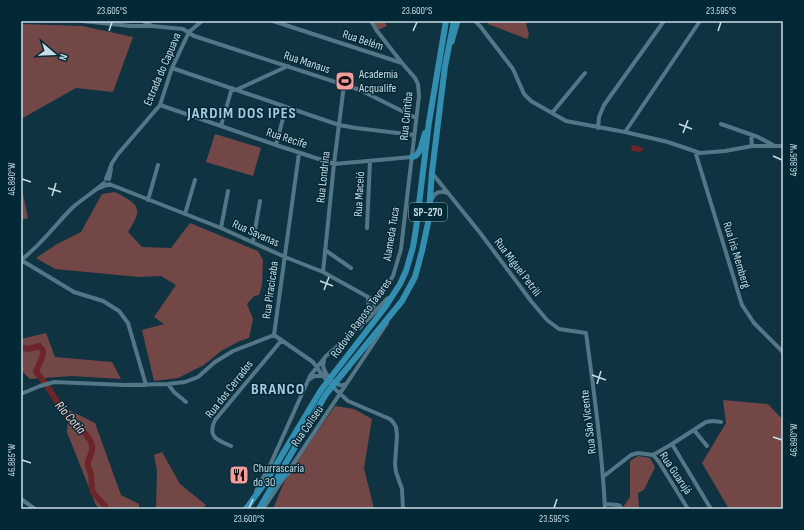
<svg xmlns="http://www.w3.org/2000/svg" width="804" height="530" viewBox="0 0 804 530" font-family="'Sofia Sans Condensed',sans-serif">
<rect width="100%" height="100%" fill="#0f3341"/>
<path fill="#744747" d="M373 21H384L387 26 378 30Z
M489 21H528L526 24 529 34 527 39 488 24Z
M21 24 82 26 133 37 113 92 76 88 21 119Z
M215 134 261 148 253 176 206 162Z
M21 185 28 218 21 220Z
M115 192C139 205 144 207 128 232L142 247 171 248 190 223 258 251 263 260 262 285 259 295 254 296 247 304 253 319 249 338 240 341 221 351 204 365 178 378 154 381 142 330 164 324 154 317 176 285 161 276 139 277 55 269 36 258 57 244 81 232 102 194Z
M46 333 55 357 112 362 121 379 72 376 30 379 21 370V339Z
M723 400 768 404 783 420V509H729L702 463 726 423Z
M335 406 354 409 372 419 364 468 374 509H273L287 475Z
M69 410 95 423 121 495 139 504V509H99L95 503 67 432Z
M162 452 180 484 206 505 202 509H156L157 471 154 455Z
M638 456 650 458 655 467 644 490 638 493 639 509H623V507L630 497V461Z"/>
<path fill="#6d252a" d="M634 145 643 148V150L640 152 632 151 631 146Z"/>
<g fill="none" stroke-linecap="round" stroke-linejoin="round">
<path stroke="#6d252a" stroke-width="6" d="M21 347 28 349 39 346 43 350C44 358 38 364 36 372 50 386 57 405 70 420 77 429 89 433 92 445 94 452 89 456 88 462 87 466 90 470 91 474 92 479 91 484 92 489 94 498 104 501 106 509"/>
<path stroke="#547787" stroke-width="4" d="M82 21 131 26H152L183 29 194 36 360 90 416 118
M143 21 152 26
M273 21 402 63
M475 21 480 26 513 69 524 94 531 101 566 121 625 132 668 142 700 153 725 151 752 146H783
M172 68 339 125 356 128 414 135
M238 89 288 66
M160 105 276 145 334 164 412 157
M552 113 585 73
M721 124 758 137 773 145
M221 126 232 88
M598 128 599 117 604 105 664 21
M625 132 700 21
M751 135 752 146
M276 145 286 107
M695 151 742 305 754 323 783 352
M432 173 481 234 531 301 547 320 559 329 586 333C594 392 602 450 605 509
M106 179 112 163 118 154 160 105 172 68 189 32 202 21
M109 179 111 169
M97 189 109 184 221 228 285 257 323 272 377 302
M148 200 158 165
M431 201C434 193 439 190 447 193
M185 214 195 180
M221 228 228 191
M367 228 370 161
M253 242 260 201
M325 250 351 268
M21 260 74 292 103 301 119 311 128 323 146 385
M21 260C41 245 55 225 72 208 82 199 94 192 104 183
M323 272 334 164 344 85
M368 297 369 312
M365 322 388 298
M360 328 393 276 401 249 419 96 418 84 415 78 402 63 377 31 371 21
M274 335 299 153
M274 335 313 362 323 376
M324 360 323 366C325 375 338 391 347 383
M310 379 314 376H323L329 383
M168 384 174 392 186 402
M334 388 348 401 390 419 393 422 396 427 397 435 395 464 396 472 402 489 403 509
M21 394 40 386 54 382 125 385 168 384 185 382 198 377 215 362 233 351 274 335
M694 430 707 446
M672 444 711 509
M231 446C217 440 207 437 215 420L281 341
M653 455 672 444 706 422 713 421 721 422
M604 476 631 455 638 453 653 455 659 462 688 509
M256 491 271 463 310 376 326 356 360 327
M21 499 35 509
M605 504 618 505 620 506 621 509
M263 509 387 323"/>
<path stroke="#4085a0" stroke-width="5" d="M452 42 458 21"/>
<path stroke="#328fb1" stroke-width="6" d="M412 157C421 156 422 141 425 133
M278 481 288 472
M246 509 267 480 321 390 386 306 400 284 406 271 413 247 416 229 429 122 446 21
M259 509 326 394 402 301 415 277 422 251 428 223 432 172 445 66 454 21"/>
</g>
<path fill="none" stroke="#cadde5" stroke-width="1.5" d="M109 31 112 22M413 31 417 22M718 31 721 22M679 124 692 129M683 133 688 120M773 156 782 160M22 179 31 182M48 188 61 192M52 196 56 183M320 281 333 286M324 290 329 277M592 375 606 380M597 384 601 371M773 437 782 440M22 460 31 463M249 508 253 499M554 508 557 499"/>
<defs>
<symbol id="stadium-square" viewBox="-11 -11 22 22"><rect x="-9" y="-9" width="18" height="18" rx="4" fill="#f59b9b" stroke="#042936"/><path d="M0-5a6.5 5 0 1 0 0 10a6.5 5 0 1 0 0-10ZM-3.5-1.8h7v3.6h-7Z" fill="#111"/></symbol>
<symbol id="restaurant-square" viewBox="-11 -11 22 22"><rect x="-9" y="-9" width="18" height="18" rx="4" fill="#f59b9b" stroke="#042936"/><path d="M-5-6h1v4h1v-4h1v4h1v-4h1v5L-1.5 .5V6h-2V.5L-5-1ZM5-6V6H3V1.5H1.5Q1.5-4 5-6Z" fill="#111"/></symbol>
</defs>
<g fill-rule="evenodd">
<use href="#stadium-square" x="334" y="70" width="22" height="22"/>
<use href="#restaurant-square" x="228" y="464" width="22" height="22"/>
</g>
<g text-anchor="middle" stroke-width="3" stroke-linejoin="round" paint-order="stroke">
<rect fill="#042936" stroke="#8fa7b0" stroke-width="1" x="409" y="203" width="38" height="18" rx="3"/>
<g font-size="11" font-weight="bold" fill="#cadde5">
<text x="428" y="216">SP-270</text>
</g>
<g font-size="12" fill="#cadde5" stroke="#042936">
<text transform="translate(363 40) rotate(18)" y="4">Rua Belém</text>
<text transform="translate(307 62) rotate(18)" y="4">Rua Manaus</text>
<text transform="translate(162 69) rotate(-67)" y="4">Estrada do Capuava</text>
<text transform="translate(406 116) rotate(-84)" y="4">Rua Curitiba</text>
<text transform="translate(287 138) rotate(18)" y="4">Rua Recife</text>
<text transform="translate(323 177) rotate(-84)" y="4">Rua Londrina</text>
<text transform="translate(359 194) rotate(-87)" y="4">Rua Maceió</text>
<text transform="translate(256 233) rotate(24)" y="4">Rua Savanas</text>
<text transform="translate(391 234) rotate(-81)" y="4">Alameda Tuca</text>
<text transform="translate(737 255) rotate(73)" y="4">Rua Íris Memberg</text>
<text transform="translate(518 267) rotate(53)" y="4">Rua Miguel Petrili</text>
<text transform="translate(270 290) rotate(-82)" y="4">Rua Piracicaba</text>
<text transform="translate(361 318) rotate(-54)" y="4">Rodovia Raposo Tavares</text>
<text transform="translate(229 389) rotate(-52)" y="4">Rua dos Cerrados</text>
<text transform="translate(588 422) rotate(-97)" y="4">Rua São Vicente</text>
<text transform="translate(307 426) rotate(-55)" y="4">Rua Coliseu</text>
<text transform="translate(676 473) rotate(56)" y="4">Rua Guarujá</text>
</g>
<g font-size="12" fill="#cadde5" stroke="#042936" text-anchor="start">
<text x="359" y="78">Academia<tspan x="359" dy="14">Acqualife</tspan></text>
<text x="253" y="472">Churrascaria<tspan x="253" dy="14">do 30</tspan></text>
</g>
<g font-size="13" font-style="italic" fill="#fdcfce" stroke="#042936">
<text transform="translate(71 417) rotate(49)" y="5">Rio Cotia</text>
</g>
<g font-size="16" font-weight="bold" letter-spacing="1" fill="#a7cdde" stroke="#042936">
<text x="242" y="118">JARDIM DOS IPES</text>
<text x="278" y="394">BRANCO</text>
</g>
</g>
<rect width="804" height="530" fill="none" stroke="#042936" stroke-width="44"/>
<g transform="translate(54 54) rotate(109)" stroke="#042936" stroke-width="3" paint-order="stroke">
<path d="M0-3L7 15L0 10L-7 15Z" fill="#cadde5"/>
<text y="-6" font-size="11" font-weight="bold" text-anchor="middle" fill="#cadde5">N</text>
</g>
<rect x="22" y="22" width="760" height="486" fill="none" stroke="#cadde5" stroke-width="1.5"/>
<g font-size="10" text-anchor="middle" fill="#cadde5">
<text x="112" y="14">23.605°S</text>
<text x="417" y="14">23.600°S</text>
<text x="721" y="14">23.595°S</text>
<text transform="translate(793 160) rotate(-90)" y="4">46.895°W</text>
<text transform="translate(11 179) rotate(-90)" y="4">46.890°W</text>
<text transform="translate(793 440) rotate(-90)" y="4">46.890°W</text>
<text transform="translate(11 460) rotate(-90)" y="4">46.885°W</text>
<text x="249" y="522">23.600°S</text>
<text x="554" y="522">23.595°S</text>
</g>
</svg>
